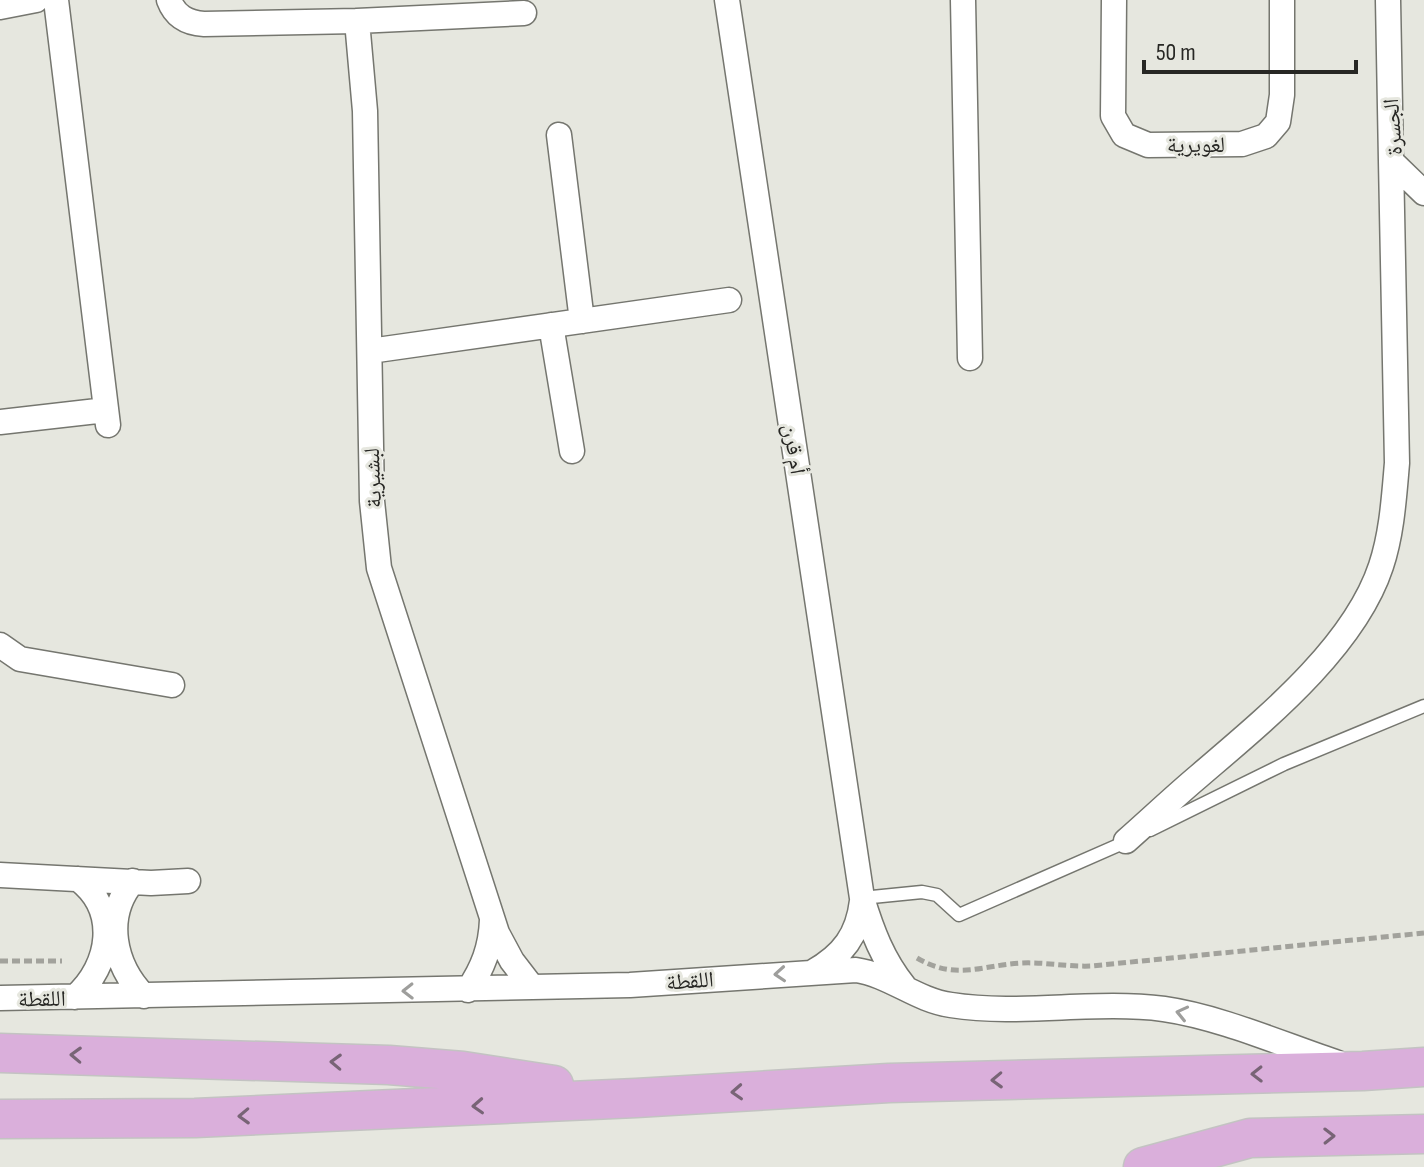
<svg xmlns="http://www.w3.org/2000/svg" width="1424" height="1167" viewBox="0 0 1424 1167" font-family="'Sofia Sans Condensed','Noto Naskh Arabic',sans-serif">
<rect width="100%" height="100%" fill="#e6e7df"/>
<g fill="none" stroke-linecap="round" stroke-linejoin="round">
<defs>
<path id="lane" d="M1150 830 1284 764 1424 706
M862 898 922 892 937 895 959 915 1130 840"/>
<path id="street" d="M56 0 108 425
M169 0C175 16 187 23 204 24L357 21 524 13
M727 0 862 898C872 931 883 960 904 986
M963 0 970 358
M1114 0 1113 116 1124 135 1148 145 1242 144 1266 136 1278 122 1282 95V0
M1388 0 1391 161 1424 193
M0 7 36 0
M357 21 365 111 372 501 379 568 497 933 512 961 532 987
M559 135 582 321
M551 325 572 451
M370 351 729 300
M0 422 106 410
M0 645 20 659 172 685
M1126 841C1151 819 1174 797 1199 776 1263 721 1354 648 1381 566 1392 533 1394 497 1397 463L1391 161
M0 875 151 883 188 881
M133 881C103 917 114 965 144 996
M813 972C843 955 858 935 862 901
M468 990C483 968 491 947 492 920
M75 997C111 965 119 910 78 879
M0 998 630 985 856 970C890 975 916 1000 951 1005 1021 1016 1094 1000 1164 1009 1220 1017 1284 1045 1338 1063"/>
<path id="primary" d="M0 1053 389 1065 463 1071 554 1085
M0 1119 195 1118 636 1098 889 1083 1363 1071 1424 1067
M1143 1167 1250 1138 1424 1134"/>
</defs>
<use href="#lane" stroke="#75766f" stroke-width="15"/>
<use href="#street" stroke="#75766f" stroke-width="27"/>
<use href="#primary" stroke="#c3c3c2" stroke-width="41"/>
<path stroke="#a2a29c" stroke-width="5" stroke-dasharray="8 4" stroke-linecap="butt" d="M917 958C956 981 982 965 1022 963 1045 962 1068 967 1091 966L1424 933
M0 961H62"/>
<use href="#lane" stroke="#fff" stroke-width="12"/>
<use href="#street" stroke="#fff" stroke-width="24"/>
<use href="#primary" stroke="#daafdb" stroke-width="38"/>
</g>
<defs><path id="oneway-chevron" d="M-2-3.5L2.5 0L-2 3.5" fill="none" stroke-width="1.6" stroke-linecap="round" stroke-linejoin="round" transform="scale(2)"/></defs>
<g stroke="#9e9e9c">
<use href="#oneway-chevron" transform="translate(780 974) rotate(176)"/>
<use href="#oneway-chevron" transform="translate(408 991) rotate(179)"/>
<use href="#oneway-chevron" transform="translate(1182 1013) rotate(-167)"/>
</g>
<g stroke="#786476">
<use href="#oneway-chevron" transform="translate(76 1055) rotate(-178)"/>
<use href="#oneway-chevron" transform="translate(336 1062) rotate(-178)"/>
<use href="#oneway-chevron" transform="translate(1257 1074) rotate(179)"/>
<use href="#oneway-chevron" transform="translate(997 1080) rotate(178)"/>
<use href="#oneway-chevron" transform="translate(737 1092) rotate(177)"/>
<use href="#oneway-chevron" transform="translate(478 1106) rotate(177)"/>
<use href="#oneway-chevron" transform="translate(244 1116) rotate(178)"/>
<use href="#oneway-chevron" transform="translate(1329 1136) rotate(-1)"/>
</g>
<g text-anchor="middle" stroke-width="6" stroke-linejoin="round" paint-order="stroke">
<g font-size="22" fill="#272724" stroke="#e6e7df">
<text transform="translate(1392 127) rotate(-94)" y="8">الجسرة</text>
<text x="1196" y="152">لغويرية</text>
<text transform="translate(795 449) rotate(81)" y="8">أم قرن</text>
<text transform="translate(372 478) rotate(-92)" y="8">لبشيرية</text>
<text transform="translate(690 980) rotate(-4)" y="8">اللقطة</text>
<text transform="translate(42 998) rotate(-1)" y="8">اللقطة</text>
</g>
</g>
<path d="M1144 60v12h212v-12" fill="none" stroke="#272724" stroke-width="4"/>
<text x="1156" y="60" font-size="24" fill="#272724" stroke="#e6e7df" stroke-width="6" paint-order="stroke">50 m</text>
</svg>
